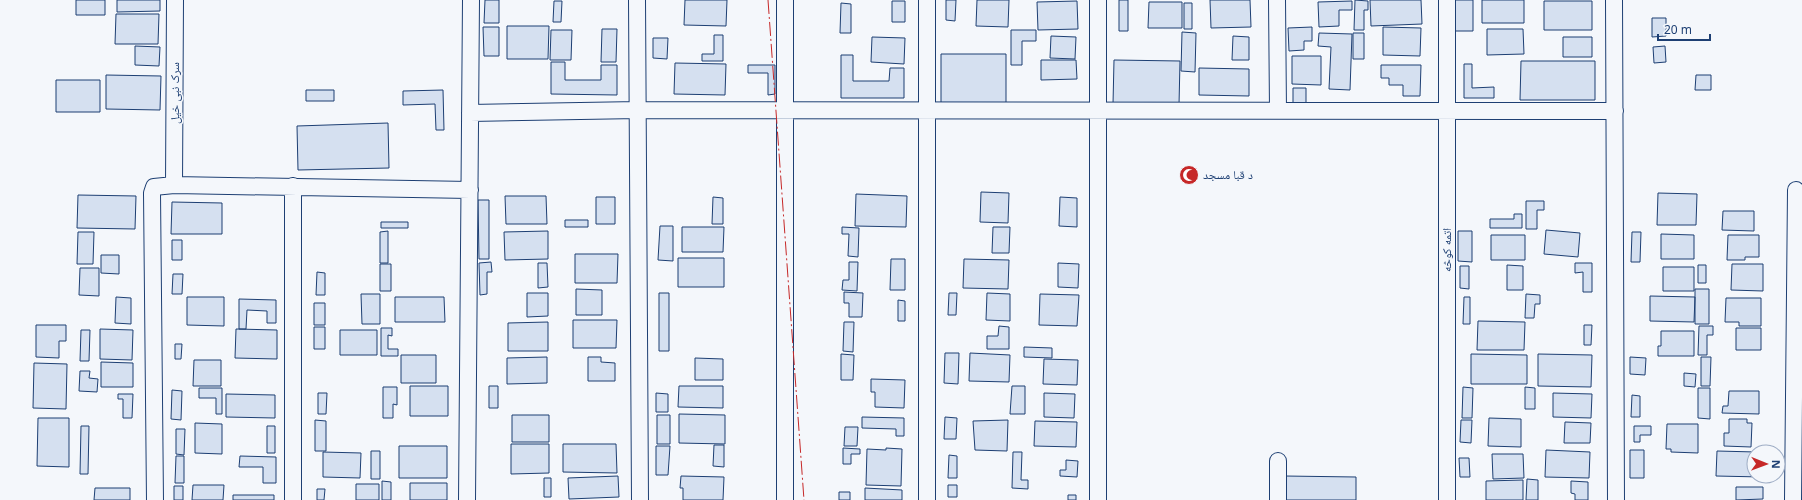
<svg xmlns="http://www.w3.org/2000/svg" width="1802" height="500" viewBox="0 0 1802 500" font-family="'Noto Sans','Noto Naskh Arabic',sans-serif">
<rect width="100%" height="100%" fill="#f4f7fb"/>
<path fill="#d5e0f0" stroke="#1d3f73" d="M76 0H105V15H76Z
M117 0H160V11L117 12Z
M485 0H499V23H484Z
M685 0H727L726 26 684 25Z
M946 0H956L955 21 946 20Z
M977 0H1009L1008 27 976 26Z
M1119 0H1128V31H1119Z
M1210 0H1250L1251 27 1211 28Z
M1355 0 1368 1V10H1364V30H1354Z
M1370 0H1421L1422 24 1371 26Z
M1454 0H1473V31H1454Z
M1482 0H1524V23H1482Z
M554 1H562L561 22H553Z
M892 1H905V22H892Z
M1077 1 1078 29 1038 30 1037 2Z
M1352 1V10H1339V26L1319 27 1318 2Z
M1544 1H1592V30H1544Z
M1149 2H1182V28H1148Z
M841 3 851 4V33H840Z
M1184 3H1192V29H1184Z
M116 14H159L158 44H115Z
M1652 18H1666V36L1652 37Z
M507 26H549L548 59H507Z
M483 27H499V56H484Z
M1312 27V41H1304V50L1289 51 1288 28Z
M1383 27 1421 28 1420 56 1383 55Z
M602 29H617L616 62H601Z
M1487 29H1523L1524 54 1487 55Z
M551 30H572L571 60H550Z
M1011 30H1036V41H1022V65H1011Z
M1182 32 1196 33 1195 72 1181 71Z
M1319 33 1352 34 1350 90 1329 89 1331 47 1318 46Z
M1353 33H1364V59H1353Z
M714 35H723V61H702V54H714Z
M1051 36 1076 37 1075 59 1050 58Z
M1233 36 1249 37V60H1232Z
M872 37 905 38 904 64 871 62Z
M1563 37H1592V57H1563Z
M653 38H668L667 59 653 58Z
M135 46 160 47 159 66 135 65Z
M1665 46 1666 62 1654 63 1653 47Z
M941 54H1006V107H941Z
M841 55H853V81H889L890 68H904V98H841Z
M1292 56H1321V85L1292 84Z
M1041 60H1076L1077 79 1041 80Z
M1114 60 1180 61 1179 105 1113 104Z
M1521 61H1595V100H1520Z
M551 62H565V80H601V65H617V95L551 94Z
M675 63 726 64 725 95 674 94Z
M1464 64H1472V88L1494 87V98H1464Z
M748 65H775V94L768 95V73H748Z
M1381 65H1421L1420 96H1403V85H1389V78H1381Z
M1199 68 1249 69V96L1199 95Z
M106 75 161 76 160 110 106 109Z
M1696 75H1711V90H1695Z
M56 80H100V112H56Z
M1293 88H1306V107H1293Z
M306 90H334V101H306Z
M443 90 444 130H436L435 104 403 105V91Z
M388 123 389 168 298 170 297 126Z
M981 192 1009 193 1008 223 980 222Z
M1658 193 1697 194 1696 225H1657Z
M856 194 907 196 906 227 855 226Z
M78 195 136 196 135 229 77 228Z
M505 196H546L547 224H506Z
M596 197H615V224H596Z
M713 197 723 198V224H712Z
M1060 197 1077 198V227L1059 226Z
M478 200H489V259H479Z
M1526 201H1544V210H1537V229H1526Z
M172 202 222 203V234H171Z
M1723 211H1754V231L1722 230Z
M1514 214H1522V228H1490V219H1514Z
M565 220H588V227H565Z
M381 222H408V228H381Z
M660 226H673V261L658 260Z
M682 227H724L723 252H682Z
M842 227 859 228 858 257 848 256 849 234H842Z
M993 227H1010L1009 253H992Z
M1546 230 1580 233 1578 257 1544 254Z
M388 231V263H380V232Z
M548 231V259L505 260 504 232Z
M1458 231H1472V262L1458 261Z
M78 232H94L93 264H77Z
M1632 232H1641L1640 262H1631Z
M1661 234 1694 235V259H1661Z
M1491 235H1525V260H1491Z
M1728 235H1759V257H1745V260H1727Z
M172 240H182V260H172Z
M575 254H618L617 283H575Z
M101 255H119V274L101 273Z
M678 258H724V287H678Z
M891 259H905V290H890Z
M964 259 1009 260 1008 289 963 288Z
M491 262 492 272H487V294L480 295 479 263Z
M849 262H858L857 291 842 290 843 280H849Z
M538 263H547L548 287 538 288Z
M1058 263 1079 264 1078 288 1058 287Z
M1575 263H1592V292H1583V272L1575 273Z
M380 264H391V291H380Z
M1732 264H1763V291L1731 290Z
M1507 265 1523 266V290H1507Z
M1698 265H1706V283H1698Z
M1460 266H1469V289L1460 288Z
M1663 267H1694V291H1663Z
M80 268H99V296L79 295Z
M317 272 325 273V295H316Z
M173 274H183L182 294H172Z
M576 289 602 290V315H576Z
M1695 289H1709V324H1695Z
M844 292 863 293 862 317H849V303H844Z
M527 293H548V316L527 317Z
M659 293H669V351H659Z
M949 293H957L956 315H948Z
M987 293 1010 294V321L986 320Z
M361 294H380V324H362Z
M1040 294 1079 295 1077 326 1039 325Z
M1526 294 1540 295V304H1535L1534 318H1525Z
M1650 296 1695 297 1694 322 1650 321Z
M116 297 131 298V324L115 323Z
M187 297H224V326L187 325Z
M395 297H444L445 322H395Z
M1464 297H1470V324H1463Z
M1726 298H1761V326H1739V322H1725Z
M239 299 276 300V323H267V311L247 310 246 329H239Z
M898 300 905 301V321H898Z
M314 303H325V325H314Z
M573 320H617L616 348H573Z
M1478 321 1525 322 1524 350H1477Z
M548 322V351H508V323Z
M844 322H854L853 352 843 351Z
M36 325H66V341H59V358L36 357Z
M1584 325H1592L1591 345H1584Z
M999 326 1009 327V349H987V336H998Z
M1699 326H1713V335H1707V355H1698Z
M314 327H325V349H314Z
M381 328H392V336L388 335V349H398V356H381Z
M1736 328H1761V350H1736Z
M100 329 133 330 132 360 100 359Z
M236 329 277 330V359L235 358Z
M81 330H90L89 361H80Z
M340 330H377V355H340Z
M1661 331H1694V356H1658V346H1661Z
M175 344H182L181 359H175Z
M1024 347 1052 348V358L1024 357Z
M945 353H959L958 384 944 383Z
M970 353 1010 355 1009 382 969 381Z
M841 354 854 355 853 380H841Z
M1471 354 1527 355V384H1471Z
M1538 354 1592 355 1591 387 1538 386Z
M401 355H436V383H401Z
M547 357V383L507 384V358Z
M588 357H601V362L615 363V381H588Z
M1630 357 1646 358 1645 375 1630 374Z
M1701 357H1711L1710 386H1701Z
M695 358 723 359V380H695Z
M1044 359 1078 360 1077 385 1043 384Z
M194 360H221V386H193Z
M101 362 133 363V387H101Z
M34 363 67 364 66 409 33 408Z
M80 371H90L89 378 98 379 97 392 79 391Z
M1684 373 1696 374 1695 387 1684 386Z
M871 379 905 380 904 408 875 407V392H871Z
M410 386H448V416H410Z
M489 386H498V408H489Z
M679 386H723V408L678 407Z
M1012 386H1025V414H1010Z
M383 387H397V405L393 404V418H383Z
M1463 387 1473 388 1472 418H1462Z
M1525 387 1535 388V409H1525Z
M199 388H222V414H216V398H199Z
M1698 388H1710V419L1698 418Z
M172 390 182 391 181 420 171 419Z
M1729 391H1759V414L1722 413 1723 406H1728Z
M318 393H327L326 414H318Z
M656 393 668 394V412H656Z
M1044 393 1075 394 1074 418 1044 417Z
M1553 393 1592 394 1591 418 1553 417Z
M118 394H133L132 418H123V399H118Z
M226 394 275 395V418L226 417Z
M1632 395 1640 396V417H1631Z
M679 414 725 415V444L679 443Z
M512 415H549V442H512Z
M657 415H670V444H657Z
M862 417 904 418V436H896V429L862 428Z
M945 417 957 418 956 439H944Z
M38 418H69V467L37 466Z
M1489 418 1521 419V447L1488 446Z
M1729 419H1747V423H1752L1751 447 1724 446V433H1729Z
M315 420 326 421V451H315Z
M1008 420 1007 451 975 450 973 421Z
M1461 420H1472L1471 443 1460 442Z
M1035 421 1077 422 1076 447 1034 446Z
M1565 422 1591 423 1590 443H1564Z
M195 423 222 424V454L195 453Z
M1667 424H1698V453L1671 452V449H1666Z
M81 426H89L88 474H80Z
M267 426H275V453H267Z
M1634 426H1651V435H1640V442H1634Z
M845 427H858L857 446H844Z
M176 429H185L184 455 176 454Z
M511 444H549V473L511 474Z
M563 444H616L617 473 563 472Z
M714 445H724V467L713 466Z
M399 446H447V478H399Z
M656 446H670L668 475H656Z
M843 448 860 449V454H851V464H843Z
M886 448 902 449 901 486 866 485 867 449 886 450Z
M1546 450 1590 452 1589 478 1545 477Z
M1630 450H1644V478H1630Z
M371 451H380V479H371Z
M1717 451 1756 452H1754V476L1762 477 1716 476Z
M323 452 361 453 360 478 323 477Z
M1013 452H1022L1021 480H1028V489L1012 488Z
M1492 454H1523L1524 478 1493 479Z
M949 455 957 456V478H948Z
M176 456H184V483H175Z
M240 456 276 457V483H263V467H239Z
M1459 458H1469L1470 477H1460Z
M1066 460 1078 461 1077 477 1060 476V470H1066Z
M618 476 619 497 569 499 568 478Z
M681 476 724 477 723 500H683V488H680Z
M1285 476 1356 477V500H1285Z
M544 478H551V497H544Z
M1527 479 1538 480V500H1526Z
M1523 480V500H1486V481Z
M382 481 391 482V500H382Z
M1571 481 1588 482V500H1575V494L1571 493Z
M410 483H447V500H410Z
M356 484H379V500H356Z
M193 485H224L223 500H192Z
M948 485H957V497H948Z
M174 486H183V500H174Z
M1736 487H1763V499L1736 500Z
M95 488H130V500H94Z
M865 488 902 490V500H865Z
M317 489H325L324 500H317Z
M839 492H850V500H839Z
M233 495H274V500H233Z
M1068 495H1076V500H1068Z"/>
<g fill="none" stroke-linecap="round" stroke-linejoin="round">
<defs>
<path id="minor" d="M637 0 640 500
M785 0V500
M1098 0V500
M1277 0 1278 110
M1447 0V500
M1614 0 1616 500
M470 113 638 110 1615 111
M174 185 175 0
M293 186V500
M1278 461V500
M155 500 152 193 154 187 174 185 470 190
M467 500 471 0
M927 500V0
M1793 500 1796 190"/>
</defs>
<use href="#minor" stroke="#1d3f73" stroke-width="18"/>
<use href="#minor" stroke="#f4f7fb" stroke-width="16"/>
<path stroke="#c62828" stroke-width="1" stroke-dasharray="14 3 2 3" stroke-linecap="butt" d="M768 0 804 500"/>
</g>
<defs>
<symbol id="mosque-disc" viewBox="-11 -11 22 22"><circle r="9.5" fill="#c62828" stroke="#f4f7fb"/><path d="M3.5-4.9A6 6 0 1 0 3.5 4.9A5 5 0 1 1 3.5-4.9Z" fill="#fff"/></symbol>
</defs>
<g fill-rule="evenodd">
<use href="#mosque-disc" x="1178" y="164" width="22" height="22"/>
</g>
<g text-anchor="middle" stroke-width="3" stroke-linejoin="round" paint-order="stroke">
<g font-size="12" fill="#1d3f73" stroke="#f4f7fb">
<text transform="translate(175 93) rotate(-90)" y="4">سرک نبی خیل</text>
<text transform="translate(1447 250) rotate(-90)" y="4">اتمه کوڅه</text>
</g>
<g font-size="12" fill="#1d3f73" stroke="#f4f7fb" text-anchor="start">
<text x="1203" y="179">د قبا مسجد</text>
</g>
</g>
<g transform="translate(1766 464) rotate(91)"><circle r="19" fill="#f4f7fb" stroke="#9eadc5"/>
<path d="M0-3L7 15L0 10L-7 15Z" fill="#c62828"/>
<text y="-6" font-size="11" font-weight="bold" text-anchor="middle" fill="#1d3f73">N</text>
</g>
<path d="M1658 34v6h52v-6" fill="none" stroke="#1d3f73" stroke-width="2"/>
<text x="1664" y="34" font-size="12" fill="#1d3f73" stroke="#f4f7fb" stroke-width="3" paint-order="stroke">20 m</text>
</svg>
